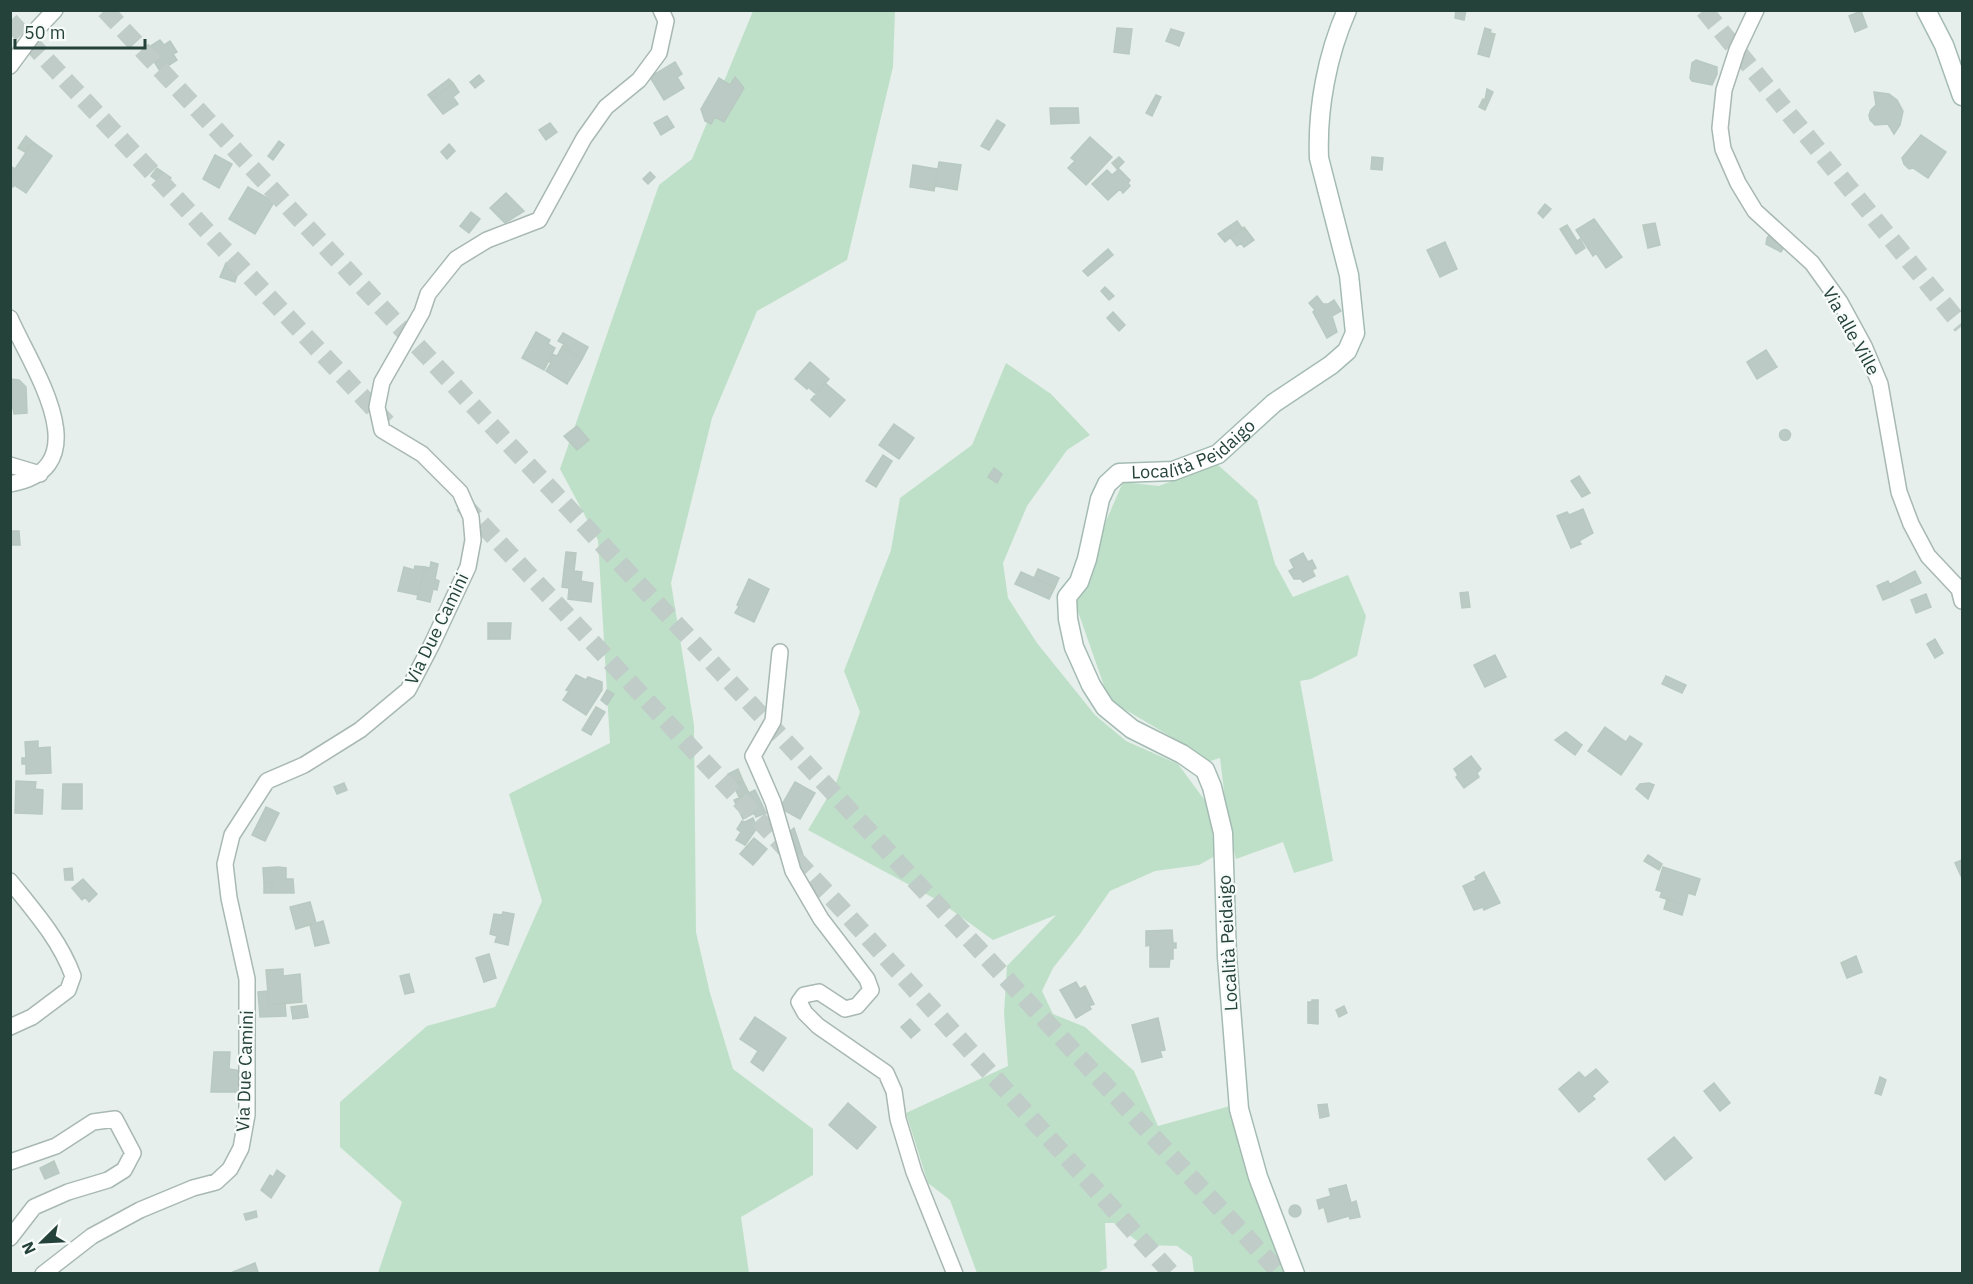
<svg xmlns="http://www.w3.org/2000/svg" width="1973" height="1284" viewBox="0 0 1973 1284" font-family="'IBM Plex Sans',sans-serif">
<rect width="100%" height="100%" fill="#e6efeb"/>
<path fill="#bfe0c8" d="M753 11H895L893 67 847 260 757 311 712 418 671 583 694 725 696 932 710 993 733 1069 813 1129V1175L741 1217 749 1273H378L402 1202 340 1147V1102L427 1026 495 1007 542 901 509 794 610 743 598 540 560 469 659 185 692 159Z
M1006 363 1051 394 1090 435 1067 450 1027 506 1003 563 1008 598 1037 643 1095 715 1126 741 1178 764 1209 806 1215 856 1199 865 1155 871 1110 891 1080 934 1053 968 1042 991 1053 1014 1085 1027 1134 1071 1158 1126 1230 1106 1289 1273H1194L1192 1257 1177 1246 1142 1245 1114 1223H1105L1107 1268 1097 1273H977L950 1200 928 1183 906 1113 1008 1066 1004 1013 1007 966 1056 915 993 940 939 901 808 830 836 783 860 712 844 671 891 550 900 498 972 445Z
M1217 464 1257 500 1275 564 1293 597 1348 575 1366 616 1357 656 1311 679 1300 681 1333 861 1294 873 1283 842 1236 859 1229 832 1220 758 1207 762 1180 742 1109 700 1075 603 1088 584 1106 521 1123 482 1159 486Z"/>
<path fill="#bbcac4" stroke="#b8c9c2" stroke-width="1.5" d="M1456 10H1466L1464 20 1455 18Z
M1861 11 1867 27 1855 32 1849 16Z
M1117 28 1132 29 1129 54 1114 52Z
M1485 28 1491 30 1490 33 1495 34 1489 57 1478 54Z
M1171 29 1184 33 1179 46 1166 41Z
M160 40 164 45 170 41 177 52 173 54 177 60 160 71 146 49Z
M1696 60 1717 67V74L1712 85 1692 81 1690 78 1692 63Z
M675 62 682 74 677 77 684 88 664 100 650 77Z
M479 75 484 81 475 88 470 82Z
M735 77 744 88 724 122 715 117 711 124 705 121 701 109 719 78 730 85Z
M449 79 453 83 432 100 428 95Z
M453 83 459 92 453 97 458 104 443 114 432 100Z
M1487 89 1493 92 1485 110 1479 107 1483 99 1485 100Z
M1874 92 1889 94 1897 100 1903 111 1900 125 1894 134 1888 124 1875 125 1870 120 1869 115 1871 110 1876 105Z
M1156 95 1161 97 1152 116 1146 113Z
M1050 108H1078L1079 123 1051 124Z
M667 116 674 127 661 135 654 123Z
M997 120 1005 125 989 150 981 146Z
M550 123 557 132 546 140 539 130Z
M1921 135 1946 152 1928 178 1913 168 1909 169 1904 164 1902 158Z
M26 136 33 142 25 152 18 148Z
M1090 137 1112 157 1086 185 1068 168 1075 161 1071 158Z
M279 141 284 145 273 160 268 156Z
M33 142 52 156 26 193 14 185 13 187 10 185V166L15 169Z
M449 144 455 151 447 159 441 152Z
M215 155 232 164 219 188 203 179Z
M1119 157 1124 162 1117 169 1112 163Z
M1372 157 1383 158 1382 170 1371 169Z
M939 162 961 165 957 190 935 186Z
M913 165 938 169 934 191 910 187Z
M157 168 171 178 164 186 151 176Z
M1119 169 1130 180 1128 183 1130 186 1123 193 1120 189 1108 200 1092 184 1107 170 1112 175Z
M650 172 655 177 648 184 643 179Z
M248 187 274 202 255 234 229 219Z
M506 193 524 211 505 223 490 208Z
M1545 204 1551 209 1543 218 1538 213Z
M471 212 480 219 469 233 460 226Z
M1594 219 1622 257 1606 268 1596 253 1593 256 1576 230Z
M1237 221 1242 228 1225 242 1218 234Z
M1655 223 1660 245 1648 248 1643 225Z
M1567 225 1577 241 1580 239 1585 248 1576 254 1560 229Z
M1244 227 1254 240 1244 247 1241 243 1237 246 1230 237Z
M1770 234 1785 245 1781 252 1766 244 1767 238Z
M1445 242 1457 269 1440 277 1427 250Z
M1108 249 1113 255 1088 276 1083 271Z
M226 263 239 269 235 282 220 277Z
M1105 287 1114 296 1109 300 1101 291Z
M1317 296 1323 304H1328L1334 300 1341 311 1332 316 1337 332 1327 338 1313 312 1315 310 1309 303Z
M1113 312 1125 325 1119 331 1107 318Z
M536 332 550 340 548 344 555 348 544 370 522 358Z
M563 333 588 347 582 359 562 347 564 344 558 341Z
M562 347 582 359 567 384 546 371 551 363 548 361 552 354 557 356Z
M1766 350 1777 367 1757 379 1747 362Z
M810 362 829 379 816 394 808 387 807 389 795 379Z
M10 379 19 380 26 387 27 413 14 414 13 408H10Z
M825 383 845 400 830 417 811 400Z
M894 424 914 438 899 459 879 445Z
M577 426 589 440 577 450 564 436Z
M1779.5 435a5.5 5.5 0 1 1 11 0a5.5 5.5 0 1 1-11 0Z
M883 455 892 461 876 487 866 481Z
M994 468 1002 474 997 483 988 477Z
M1579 476 1590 493 1582 497 1571 481Z
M1583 509 1593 533 1579 541 1581 544 1571 548 1557 516 1567 512 1569 515Z
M10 531H19L20 545H10Z
M566 552 576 553 574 571 582 572 581 581 593 583 591 602 568 599 569 588 562 587Z
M1303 553 1308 562 1312 560 1316 568 1312 570 1315 576 1303 582 1301 579H1294L1289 571 1294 568 1290 560Z
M431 562 438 564 435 579 439 581 437 590 433 589 430 602 417 599 425 567 430 568Z
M415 566 425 567 418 595 398 591 404 567 414 570Z
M1038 569 1059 578 1055 587 1034 578Z
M1915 571 1921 583 1895 595 1890 584Z
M1021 572 1055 587 1049 599 1015 584Z
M749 579 769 589 754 622 735 613 739 606 737 605Z
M1888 581 1895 595 1883 600 1877 586Z
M1468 592 1470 607 1462 608 1460 593Z
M1926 594 1931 607 1916 613 1911 600Z
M488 623H511L510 639H488Z
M1935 639 1943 653 1935 658 1927 644Z
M1495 655 1506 677 1485 687 1474 665Z
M576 675 586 680 588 677 602 682V690L586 715 563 700 569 691 566 690Z
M1666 676 1686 685 1682 693 1662 684Z
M607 690 614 694 607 705 601 700Z
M596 707 605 712 591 735 582 730Z
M1605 727 1626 742 1630 736 1642 744 1621 775 1588 751Z
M1566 732 1582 745 1575 755 1555 740Z
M38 741V748L50 747 51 773 26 774V764H22V758H26L25 742Z
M1471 756 1481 769 1477 773 1479 777 1464 788 1456 777 1458 775 1454 769Z
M738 769 743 781 734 786 728 774Z
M16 781 36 782 35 789 43 790 42 814 15 813Z
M743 781 749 793 739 797 734 786Z
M795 782 815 793 800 819 780 808Z
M344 783 347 790 337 794 334 787Z
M1649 783 1654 785 1648 799 1636 789 1640 784Z
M63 784H82V809H62Z
M755 790 766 813 756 817 754 813 743 819 734 800Z
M266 807 279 813 265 841 252 835Z
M753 818 757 828 745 845 736 840 741 832 737 829 742 821 745 822Z
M794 828 804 858 797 865 786 835Z
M754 838 767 849 753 865 740 854Z
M1648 855 1662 864 1659 870 1644 861Z
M1962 860V875L1961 876 1955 863Z
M278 867 286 868V879H293L294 893H272V882L264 883 263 868Z
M1663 867 1700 879 1695 895 1688 893 1685 905 1660 897 1662 892 1656 890Z
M72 868 73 880H65L64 869Z
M1484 872 1500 903 1484 910 1483 907 1474 910 1463 886 1476 880 1475 877Z
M83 879 97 894 89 902 85 897 82 900 72 888Z
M272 882V893H264V883Z
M1667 899 1685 905 1682 915 1664 909Z
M310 902 316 923 296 929 290 907Z
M503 912 514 914 508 945 495 942 497 936 490 934 494 914 502 915Z
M323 921 329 943 315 946 310 925Z
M1172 930 1173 943H1176V948H1173V959H1170L1169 967H1150V945L1146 946V931Z
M489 954 496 978 484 982 476 958Z
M1856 956 1862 972 1847 978 1841 963Z
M283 969V976L300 974 302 1002 269 1005 266 970Z
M409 974 414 992 405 994 400 976Z
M1076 982 1080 989 1085 986 1094 1004 1089 1006 1091 1009 1076 1018 1060 990Z
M268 991 269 1005 285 1003 286 1016 260 1017 258 992Z
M1312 1000H1318V1024L1308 1023V1002H1312Z
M306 1005 308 1017 293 1019 291 1007Z
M1344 1006 1347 1013 1339 1017 1336 1010Z
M755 1017 786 1038 763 1071 751 1062 758 1051 740 1039Z
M1158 1018 1165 1050 1160 1051 1162 1057 1142 1062 1132 1025Z
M910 1019 920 1030 911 1038 901 1027Z
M214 1052H230L229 1069 241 1071V1092H211Z
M1596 1069 1608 1082 1592 1096 1595 1099 1579 1112 1559 1089 1579 1072 1585 1078Z
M1880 1077 1886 1080 1881 1095 1875 1093Z
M1714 1083 1730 1103 1720 1111 1704 1091Z
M848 1103 876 1127 857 1149 829 1125Z
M1327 1104 1329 1116 1320 1118 1318 1105Z
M1674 1137 1692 1158 1665 1180 1648 1159Z
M54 1161 59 1173 45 1179 40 1168Z
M277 1170 285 1176 271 1198 261 1190 270 1175 273 1177Z
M1346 1185 1351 1203 1356 1201 1360 1217 1350 1219 1349 1216 1328 1222 1324 1207 1319 1209 1317 1200 1331 1196 1329 1189Z
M1289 1211a6 6 0 1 1 12 0a6 6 0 1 1-12 0Z
M256 1211 257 1217 246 1220 244 1214Z
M255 1263 258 1272 234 1274 233 1272Z"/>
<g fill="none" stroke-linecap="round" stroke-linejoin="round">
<path stroke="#bfccc8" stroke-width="18" stroke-dasharray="18 9" stroke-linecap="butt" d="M1704 10 1962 326"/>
<path stroke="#bfccc8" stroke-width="18" stroke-dasharray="18 9" stroke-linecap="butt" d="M105 10 1281 1274
M10 21 387 423
M463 504 841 908 1172 1274"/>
<defs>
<path id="street" d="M1756 10 1737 50 1724 90 1720 128 1723 149 1738 183 1755 211 1812 263 1840 302 1864 346 1880 384 1899 492 1911 524 1928 556 1959 589 1962 601
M10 66 38 28 55 10
M10 318C30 365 103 468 10 484
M10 465 40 474
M780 652 773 721 753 756 773 802 793 871 821 919 867 979 871 990 857 1006 845 1009 819 992 804 995 799 1002 805 1013 818 1026 886 1073 894 1091 898 1119 914 1172 955 1274
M10 881C34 911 60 940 73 976L68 990 32 1017 10 1027
M10 1162 56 1146 93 1122 115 1119 133 1153 124 1170 108 1180 68 1192 34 1207 10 1238
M43 1274 92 1236 140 1210 193 1188 216 1182 230 1169 241 1148 247 1115V979L229 898 225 864 232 835 267 781 304 765 360 730 408 690 432 644 468 567 473 540 471 517 460 492 422 454 382 430 377 407 382 382 422 312 428 294 456 259 487 240 539 220 584 138 606 107 639 80 659 53 666 21 661 10"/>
<g id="secondary">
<path d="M1926 10 1944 45 1962 96"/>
<path id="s1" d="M1295 1274 1258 1177 1239 1109 1227 957 1223 833 1212 787 1205 770 1182 754 1132 729 1105 707 1091 685 1074 647 1068 619 1067 597 1079 582 1087 559 1100 499 1107 484 1119 473 1173 471 1218 454 1274 403 1331 365 1347 351 1355 333 1349 275 1319 158C1317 109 1327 55 1347 10"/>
</g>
</defs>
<use href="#street" stroke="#a8b8b2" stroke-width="18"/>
<use href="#secondary" stroke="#a4bbb3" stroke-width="21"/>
<use href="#street" stroke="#fff" stroke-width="15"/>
<use href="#secondary" stroke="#fff" stroke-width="18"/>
</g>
<g text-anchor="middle" stroke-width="4.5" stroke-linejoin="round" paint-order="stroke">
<g font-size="18" fill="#24423a" stroke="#f7fbf9">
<text transform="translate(1851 331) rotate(61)" y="6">Via alle Ville</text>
<text dy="6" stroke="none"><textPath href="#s1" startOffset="972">Località Peidaigo</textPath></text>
<text transform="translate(437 629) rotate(-64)" y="6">Via Due Camini</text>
<text transform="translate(1228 943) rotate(-93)" y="6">Località Peidaigo</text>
<text transform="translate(245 1071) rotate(-88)" y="6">Via Due Camini</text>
</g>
</g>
<rect width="1973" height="1284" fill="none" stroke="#24423a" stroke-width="24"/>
<g transform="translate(42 1242) rotate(246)" stroke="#f7fbf9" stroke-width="4.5" paint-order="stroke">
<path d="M0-4.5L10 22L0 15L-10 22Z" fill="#24423a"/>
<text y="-9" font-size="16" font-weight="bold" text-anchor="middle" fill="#24423a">N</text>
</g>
<path d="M15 39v9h130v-9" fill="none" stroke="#24423a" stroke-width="3"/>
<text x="24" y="39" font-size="18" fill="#24423a" stroke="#f7fbf9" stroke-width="4.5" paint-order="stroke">50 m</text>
</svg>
